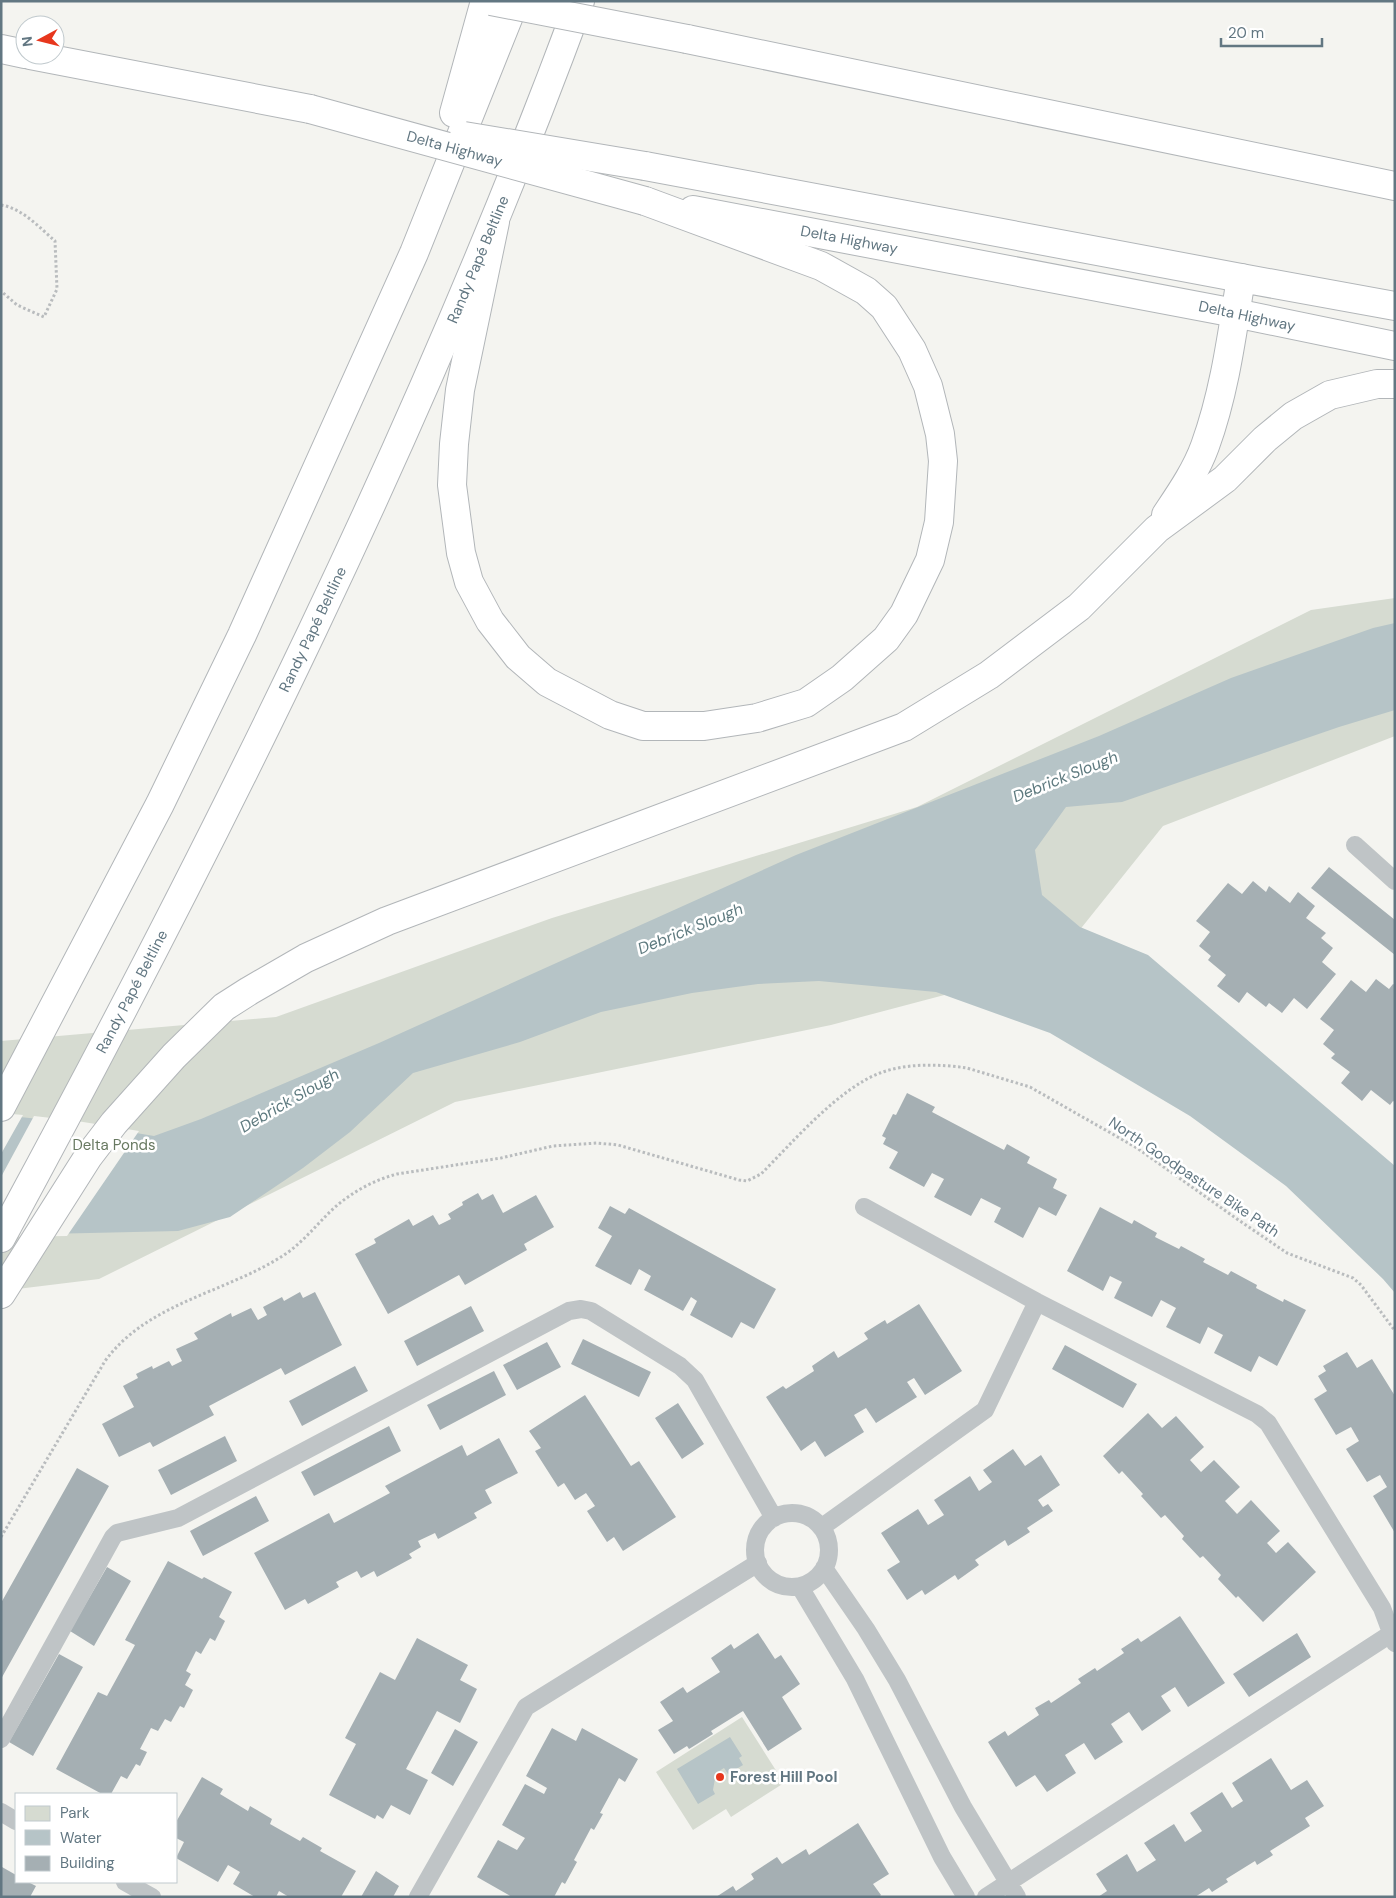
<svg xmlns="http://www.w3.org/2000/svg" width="1396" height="1898" viewBox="0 0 1396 1898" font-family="'DM Sans',sans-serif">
<rect width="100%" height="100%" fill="#f4f4f0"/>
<path fill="#d6dbd1" d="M1395 598V736L1163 826 1050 967 831 1025 455 1102 99 1279 1 1291V1041L276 1017 552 918 917 807 1311 610Z
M742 1717 784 1783 731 1817 726 1809 693 1830 656 1772Z"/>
<path fill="#b6c4c7" d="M1395 623V710L1339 727 1122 802 1066 807 1035 850 1042 895 1080 927 1148 955 1395 1166V1293L1383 1279 1286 1186 1190 1116 1050 1033 936 992 819 981 758 984 692 993 601 1012 520 1042 413 1073 350 1132 303 1168 230 1217 178 1231 1 1235V1115L77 1123 154 1136 201 1119 379 1043 796 855 1099 736 1231 678 1373 628Z
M730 1737 742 1756 739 1758 743 1765 728 1774 724 1768 716 1773 713 1790 715 1794 698 1804 677 1769Z"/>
<path fill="#f4f4f0" d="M1 1113 23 1115 1 1154Z
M34 1116 77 1121 139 1131 67 1236 1 1237V1177Z"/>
<path fill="#a5afb3" d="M1329 867 1395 920V955L1311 888Z
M1253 881 1266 892 1269 886 1290 903 1298 892 1315 906 1306 918 1326 933 1321 938 1333 948 1322 962 1336 974 1307 1009 1294 998 1282 1013 1269 1003 1266 1007 1247 992 1239 1003 1217 986 1226 975 1208 960 1211 956 1199 946 1210 932 1196 921 1228 883 1242 894Z
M1376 979 1389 989 1393 984 1395 985V1102L1393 1101 1390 1105 1371 1090 1362 1101 1341 1083 1350 1072 1331 1058 1335 1054 1323 1044 1334 1030 1320 1019 1351 980 1366 992Z
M907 1093 935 1107 932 1112 1004 1150 1007 1144 1030 1157 1027 1163 1057 1179 1053 1188 1067 1195 1056 1216 1039 1207 1023 1238 994 1222 1001 1208 981 1198 971 1216 934 1197 944 1179 932 1173 924 1187 889 1168 898 1152 883 1144 886 1138 882 1136 893 1114 896 1115Z
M478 1193 482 1200 493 1194 503 1213 536 1195 554 1227 524 1244 527 1250 465 1285 459 1275 388 1314 355 1254 376 1243 374 1239 409 1219 413 1226 433 1215 439 1225 451 1219 448 1214 463 1205 462 1202Z
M610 1206 625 1214 629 1208 776 1289 754 1329 741 1322 732 1338 690 1315 697 1301 691 1297 683 1311 644 1290 651 1276 639 1269 631 1285 595 1266 612 1236 598 1228Z
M1100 1207 1132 1224 1134 1220 1157 1233 1155 1237 1179 1249 1181 1246 1205 1259 1203 1262 1228 1275 1231 1271 1257 1285 1256 1288 1283 1302 1284 1299 1306 1310 1277 1366 1259 1356 1251 1372 1214 1353 1223 1335 1208 1327 1200 1344 1166 1327 1176 1308 1161 1300 1152 1317 1114 1298 1122 1282 1110 1276 1103 1291 1067 1271Z
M300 1292 303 1298 315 1292 342 1345 285 1375 281 1368 209 1406 214 1415 153 1447 150 1442 119 1457 102 1424 134 1407 123 1386 138 1378 136 1374 152 1366 153 1369 169 1361 172 1366 182 1361 176 1349 198 1339 194 1333 231 1313 232 1317 251 1308 258 1320 267 1315 263 1307 282 1297 284 1301Z
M919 1304 962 1371 925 1395 914 1378 907 1382 917 1397 876 1423 866 1408 854 1415 864 1432 825 1457 815 1441 801 1451 766 1397 783 1386 786 1389 814 1371 812 1366 834 1351 838 1358 868 1339 864 1333 885 1320 887 1324Z
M471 1306 484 1331 417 1366 404 1341Z
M583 1339 651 1372 639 1397 571 1364Z
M547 1342 561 1367 517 1390 503 1365Z
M1065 1345 1137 1384 1123 1408 1052 1369Z
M1347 1352 1357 1368 1372 1359 1395 1396V1533L1373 1496 1387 1487 1380 1475 1367 1482 1346 1449 1359 1441 1351 1427 1336 1435 1314 1399 1327 1391 1318 1376 1326 1371 1323 1366Z
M355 1366 368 1391 302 1426 289 1401Z
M494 1371 506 1395 440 1430 427 1405Z
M585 1395 631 1466 639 1461 676 1517 623 1551 614 1537 607 1542 587 1511 595 1506 586 1493 575 1500 564 1483 558 1487 535 1451 541 1448 529 1431Z
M678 1403 704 1444 682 1459 655 1418Z
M1148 1413 1162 1428 1176 1416 1204 1447 1190 1460 1201 1472 1214 1460 1240 1487 1225 1501 1237 1514 1251 1500 1280 1531 1267 1543 1276 1553 1288 1542 1316 1572 1263 1622 1238 1596 1236 1598 1218 1579 1221 1575 1203 1556 1200 1558 1182 1539 1184 1536 1165 1515 1161 1518 1141 1496 1143 1494 1122 1471 1119 1474 1103 1456Z
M389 1426 401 1451 314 1496 301 1472Z
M225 1436 237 1461 171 1495 158 1470Z
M499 1438 518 1473 485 1490 492 1503 474 1513 477 1518 438 1539 435 1533 418 1541 421 1547 409 1554 412 1558 377 1577 374 1571 361 1578 357 1571 336 1582 339 1587 308 1604 305 1599 285 1610 254 1553 329 1513 334 1523 390 1493 385 1486 462 1445 467 1456Z
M1013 1449 1025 1466 1041 1455 1060 1485 1038 1500 1043 1507 1048 1504 1053 1511 1027 1528 1030 1532 1008 1546 1005 1540 975 1560 979 1565 958 1580 955 1575 925 1595 922 1590 907 1600 887 1570 900 1562 881 1533 918 1509 928 1525 944 1515 934 1500 970 1476 979 1491 992 1482 983 1470Z
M77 1468 109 1486 1 1679V1603Z
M256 1496 269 1521 203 1556 190 1531Z
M168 1561 202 1579 204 1577 232 1592 219 1617 225 1621 215 1641 210 1638 201 1654 196 1651 186 1671 191 1674 185 1685 193 1690 184 1708 180 1706 171 1722 165 1719 158 1731 151 1728 140 1749 147 1752 140 1766 136 1764 127 1779 121 1776 111 1794H102L56 1769 98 1692 107 1696 135 1645 125 1640Z
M107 1567 131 1581 94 1646 70 1631Z
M1180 1616 1225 1683 1188 1707 1175 1687 1161 1696 1171 1711 1142 1731 1129 1712 1111 1724 1123 1742 1095 1760 1084 1743 1065 1755 1076 1773 1047 1792 1035 1775 1016 1787 988 1742 1005 1731 1008 1736 1039 1715 1035 1708 1049 1700 1051 1703 1081 1683 1078 1679 1095 1668 1097 1671 1124 1653 1121 1649 1138 1638 1141 1642Z
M758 1633 775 1659 781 1655 800 1684 782 1697 802 1729 768 1751 743 1711 711 1731 713 1734 689 1749 687 1746 674 1754 658 1730 673 1721 660 1702 683 1687 687 1693 720 1672 711 1658 731 1644 734 1649Z
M1297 1633 1311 1657 1249 1697 1233 1674Z
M417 1638 468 1665 460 1680 477 1689 460 1723 437 1711 406 1769 428 1780 410 1815 391 1805 383 1819 377 1815 375 1819 329 1795 356 1744 345 1738 380 1672 395 1680Z
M59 1654 83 1667 33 1756 9 1742Z
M552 1728 576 1741 582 1728 638 1759 625 1782 619 1778 600 1813 603 1814 594 1830 591 1828 574 1860 577 1862 565 1884 562 1882 554 1897H512L477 1877 498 1840 517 1850 525 1838 502 1825 525 1784 544 1794 547 1788 526 1776Z
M455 1729 478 1742 453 1786 431 1773Z
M1271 1758 1291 1790 1307 1780 1324 1806 1305 1818 1310 1826 1270 1851 1273 1855 1257 1865 1255 1861 1226 1879 1228 1882 1212 1892 1209 1888 1195 1897H1098L1107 1891 1096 1874 1127 1854 1137 1872 1156 1860 1144 1843 1174 1824 1185 1842 1202 1831 1190 1813 1222 1792 1232 1808 1243 1801 1232 1783Z
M202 1777 223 1789 220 1794 248 1811 250 1806 272 1819 270 1824 300 1841 303 1837 322 1848 320 1851 356 1871 341 1897H289L279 1891 276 1897H255L233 1884 240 1872 228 1865 218 1882 176 1858 184 1842 176 1838V1822Z
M858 1823 889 1874 873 1884 881 1895 879 1897H716L733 1886 736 1891 754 1879 751 1874 777 1857 782 1864 806 1849 809 1855Z
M2 1867 16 1875V1882H28L36 1886 30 1897H1Z
M376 1871 399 1886 393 1897H361Z"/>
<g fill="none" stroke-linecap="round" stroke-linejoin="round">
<defs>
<g id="trunk">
<path d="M1 49 25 54"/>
<path d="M30 55 310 109"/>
<path d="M645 166 1241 278"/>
<path id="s1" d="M693 210 1235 313"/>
</g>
<g id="motorway">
<path d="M687 39 1395 186"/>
<path d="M454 113 485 1"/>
<path d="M495 222 460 390 454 444 452 485 461 553 469 582 490 621 518 657 547 682 610 715 643 726H704L757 718 806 703 842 678 886 639 904 614 930 560 939 522 943 461 940 434 928 386 912 350 884 307 866 291 821 266 645 201"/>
<path d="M1235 313 1395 346"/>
<path d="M1166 515C1180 494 1196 471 1205 446 1225 391 1232 334 1241 278L1395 306"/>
<path d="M1 1107 160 804 242 635 414 253 515 1"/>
<path id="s2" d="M1 1238C218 838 422 429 580 1"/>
<path d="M1 1294 88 1157 114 1123 174 1056 224 1007 249 991 306 958 387 921 904 727 989 675 1079 607 1157 529 1225 479 1265 439 1293 416 1330 395 1377 384H1395"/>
</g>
</defs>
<use href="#trunk" stroke="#b2b6b9" stroke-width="30"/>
<use href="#motorway" stroke="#b2b6b9" stroke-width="30"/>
<path stroke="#b9bcbe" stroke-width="3" stroke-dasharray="2.5 2.5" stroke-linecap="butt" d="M1 205C22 208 40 228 55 241L57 289 44 317 17 305 1 291
M1 1537 105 1361C149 1301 228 1293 287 1253 305 1240 318 1223 334 1208 352 1192 374 1180 397 1174L501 1158 553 1146 597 1143 618 1145 739 1180 747 1181 761 1174C793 1142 838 1089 880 1073 906 1063 940 1064 967 1068L1030 1087 1137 1148 1237 1219 1287 1253 1353 1278 1361 1285 1395 1331"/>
<path stroke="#bfc4c6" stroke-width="18" d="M1355 845 1395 881
M864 1207 1037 1302 1257 1414 1268 1423 1382 1608 1395 1643
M755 1550a37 37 0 1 1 74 0a37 37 0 1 1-74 0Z
M822 1527 985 1410 1037 1302
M824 1568 866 1629 897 1680 963 1807 1017 1897
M800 1587 855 1679 942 1857 966 1897
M1 1739 113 1537 117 1533 178 1518 569 1311 581 1309 591 1311 680 1366 695 1380 774 1518
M1 1812 16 1821
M125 1882 152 1897
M418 1897 526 1707 758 1563
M986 1897 1392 1633"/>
<use href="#trunk" stroke="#fff" stroke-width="28"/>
<use href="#motorway" stroke="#fff" stroke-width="28"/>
<defs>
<g id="trunk-bridge">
<path id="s3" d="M310 109 645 201"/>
<path d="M464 136 645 166"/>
</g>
<path id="motorway-bridge" d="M491 1 687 39"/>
</defs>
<use href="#trunk-bridge" stroke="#b2b6b9" stroke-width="30" stroke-linecap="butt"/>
<use href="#motorway-bridge" stroke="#b2b6b9" stroke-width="30" stroke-linecap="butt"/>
<use href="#trunk-bridge" stroke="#fff" stroke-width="28"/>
<use href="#motorway-bridge" stroke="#fff" stroke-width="28"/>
</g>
<circle fill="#e7371d" stroke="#fff" stroke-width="2" cx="720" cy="1777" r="5"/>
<g text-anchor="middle" stroke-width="5" stroke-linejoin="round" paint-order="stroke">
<g font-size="15" fill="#627782" stroke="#fff">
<text dy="5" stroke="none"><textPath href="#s3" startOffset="150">Delta Highway</textPath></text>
<text dy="5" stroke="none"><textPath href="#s1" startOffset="159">Delta Highway</textPath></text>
<text dy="5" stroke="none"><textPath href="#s2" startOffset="1089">Randy Papé Beltline</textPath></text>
<text transform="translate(1247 316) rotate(12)" y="5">Delta Highway</text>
<text dy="5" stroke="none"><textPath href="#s2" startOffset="684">Randy Papé Beltline</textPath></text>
<text dy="5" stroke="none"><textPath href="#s2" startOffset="279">Randy Papé Beltline</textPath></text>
<text transform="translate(1194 1177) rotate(34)" y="5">North Goodpasture Bike Path</text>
</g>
<g font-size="15" fill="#687961" stroke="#fff">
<text x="114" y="1150">Delta Ponds</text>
</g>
<g font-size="15" font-weight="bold" fill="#627782" stroke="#fff" text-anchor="start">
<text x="730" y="1782">Forest Hill Pool</text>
</g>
<g font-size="16" font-style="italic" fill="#5e7a7f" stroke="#fff">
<text transform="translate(1065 776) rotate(-22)" y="6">Debrick Slough</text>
<text transform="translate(690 928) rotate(-22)" y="6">Debrick Slough</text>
<text transform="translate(289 1100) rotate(-30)" y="6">Debrick Slough</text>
</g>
</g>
<rect width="1396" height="1898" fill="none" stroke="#627782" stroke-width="5"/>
<rect x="15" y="1793" width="162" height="90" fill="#ffffff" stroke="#c0c9cd"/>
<rect x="25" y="1806" width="25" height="15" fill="#d6dbd1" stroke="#c0c9cd"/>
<text x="60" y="1818" font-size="15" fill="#627782">Park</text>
<rect x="25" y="1830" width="25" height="15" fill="#b6c4c7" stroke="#c0c9cd"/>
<text x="60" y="1843" font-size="15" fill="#627782">Water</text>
<rect x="25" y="1856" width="25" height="15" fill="#a5afb3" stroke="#c0c9cd"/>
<text x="60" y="1868" font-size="15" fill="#627782">Building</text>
<g transform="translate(40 40) rotate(263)"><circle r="24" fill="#ffffff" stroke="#c0c9cd"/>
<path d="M0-4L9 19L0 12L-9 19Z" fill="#e7371d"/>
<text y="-8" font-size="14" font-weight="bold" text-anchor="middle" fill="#627782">N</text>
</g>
<path d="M1221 38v8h101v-8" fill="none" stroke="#627782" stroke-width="2.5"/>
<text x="1228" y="38" font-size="15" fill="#627782" stroke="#ffffff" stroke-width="4" paint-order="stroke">20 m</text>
</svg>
